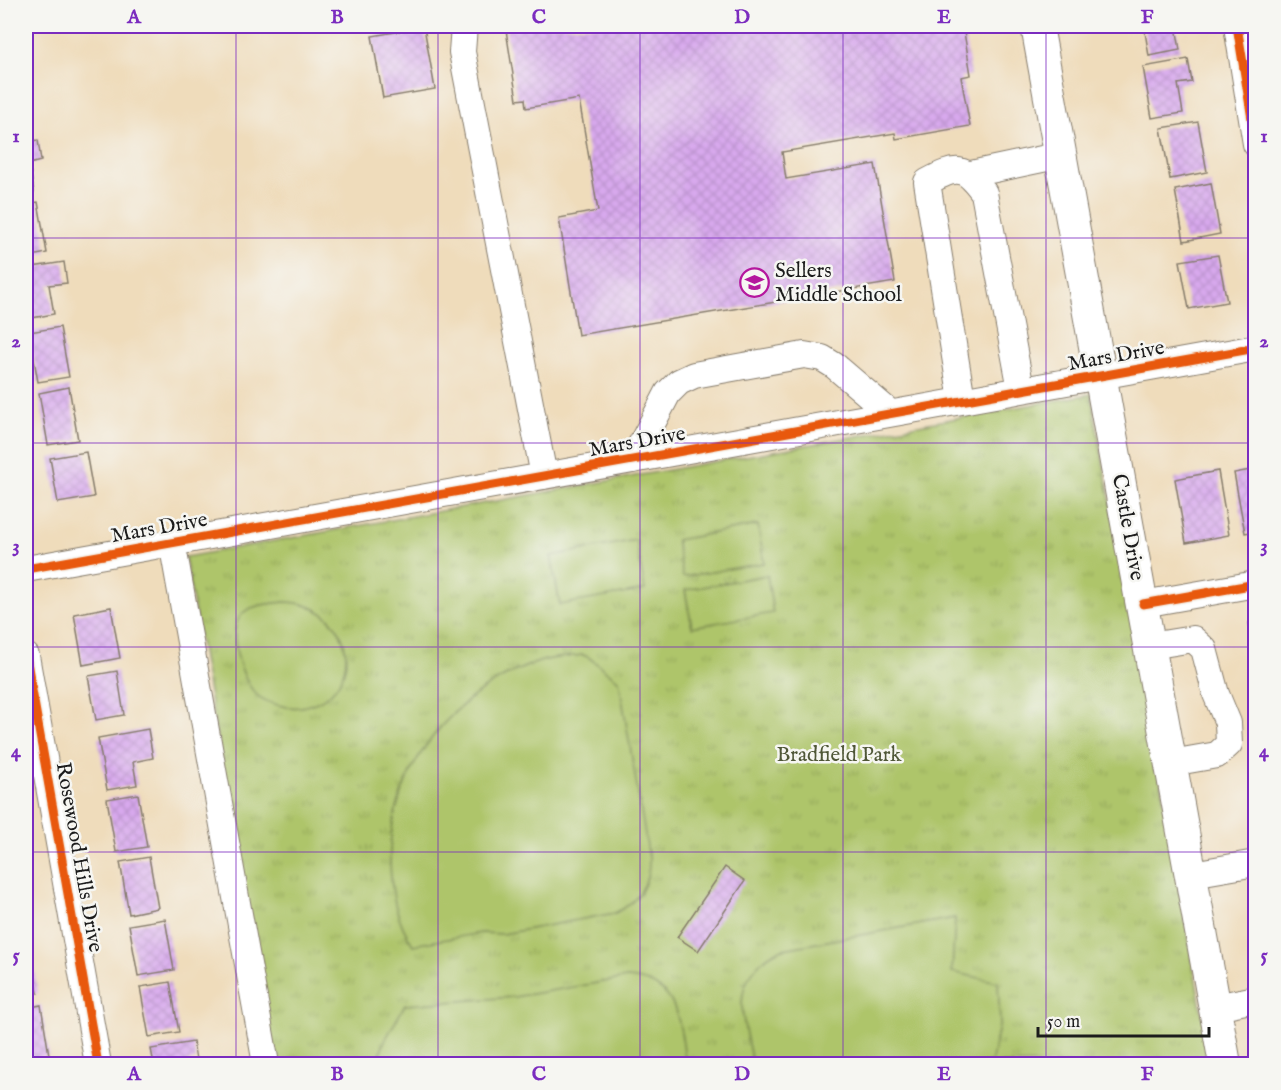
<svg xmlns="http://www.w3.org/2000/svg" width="1281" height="1090" viewBox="0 0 1281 1090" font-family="'IM FELL English',serif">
<defs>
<pattern id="park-tufts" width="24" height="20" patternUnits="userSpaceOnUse" patternTransform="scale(1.5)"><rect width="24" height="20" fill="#aec56a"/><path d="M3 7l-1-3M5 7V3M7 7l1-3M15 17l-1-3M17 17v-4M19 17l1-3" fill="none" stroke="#95a95b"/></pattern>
<pattern id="building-cross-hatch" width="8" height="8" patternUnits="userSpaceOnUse" patternTransform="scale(1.5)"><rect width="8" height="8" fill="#d8a9ed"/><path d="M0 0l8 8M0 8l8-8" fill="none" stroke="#b991cb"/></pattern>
</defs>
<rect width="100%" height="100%" fill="#f6f6f2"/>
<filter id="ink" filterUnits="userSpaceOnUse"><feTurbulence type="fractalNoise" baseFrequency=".0167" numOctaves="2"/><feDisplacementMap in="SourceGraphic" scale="12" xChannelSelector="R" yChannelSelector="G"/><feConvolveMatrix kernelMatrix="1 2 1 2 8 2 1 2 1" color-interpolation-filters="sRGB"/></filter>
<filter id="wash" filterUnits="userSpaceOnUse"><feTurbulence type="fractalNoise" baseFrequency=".008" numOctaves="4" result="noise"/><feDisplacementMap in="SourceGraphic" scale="24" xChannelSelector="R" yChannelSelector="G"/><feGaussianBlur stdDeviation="1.35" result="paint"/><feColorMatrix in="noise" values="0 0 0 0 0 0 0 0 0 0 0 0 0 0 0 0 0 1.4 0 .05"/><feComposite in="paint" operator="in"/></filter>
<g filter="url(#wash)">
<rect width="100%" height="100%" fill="#efdcbb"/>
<path fill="url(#park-tufts)" stroke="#657043" stroke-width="1.5" d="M1091 394 1211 1064H275L185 557Z"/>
<path fill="#aec56a" stroke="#657043" stroke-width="1.5" d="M758 525 764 563 683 577 676 540Z
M636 540 645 590 560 605 551 556Z
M767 575 773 613 692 627 685 590Z
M284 602C358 603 368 695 301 707 288 709 269 704 258 696 241 682 224 628 244 612 255 604 271 604 284 602Z
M583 655 588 657 619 681 649 858C650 884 638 902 615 913L503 934 481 933 413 945C396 920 391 892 390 862 387 770 456 687 542 661 556 657 569 657 583 655Z
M955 918 952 972 998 982 1000 1022 991 1064H752C749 1045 742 1023 742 1003 742 979 761 956 783 949Z
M627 978C680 981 679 1023 686 1064H377L384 1042 405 1005 514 997Z"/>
<g id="blocks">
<path fill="url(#building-cross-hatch)" d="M533 26H963L971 75 961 77 970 126 896 139 895 133 782 152 786 179 875 164 895 282 578 335 559 218 598 211 579 99 526 108 525 99 517 100 506 30Z
M1144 26H1176L1180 50 1149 56Z
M424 27 435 89 383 98 372 36Z
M1188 59 1192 82 1178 84 1183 113 1152 118 1143 67Z
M1198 122 1207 172 1170 179 1161 128Z
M38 140 41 161 29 164 34 192 26 194V142Z
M1211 183 1220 234 1184 241 1175 190Z
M38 202 47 253 26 257V204Z
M1218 255 1227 302 1189 309 1180 261Z
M64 262 67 283 49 285 54 314 26 319V268Z
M60 327 69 377 38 382 29 332Z
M69 387 78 440 48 445 39 393Z
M86 452 94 497 58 503 50 458Z
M1256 469V531L1245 533 1234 473Z
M1218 471 1229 535 1186 543 1175 479Z
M111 607 120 658 83 665 74 614Z
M1256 622V652H1254L1249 623Z
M117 671 124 715 96 720 88 676Z
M148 729 153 758 133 762 137 785 107 790 98 738Z
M138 794 147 847 116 852 107 799Z
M149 857 158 908 129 914 120 862Z
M725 867 745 881 698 951 677 937Z
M165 919 174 970 138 976 129 925Z
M29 945 38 993 26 995V946Z
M170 982 179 1032 149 1037 140 987Z
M41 1005 49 1055 26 1060V1008Z
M193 1042 196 1060 186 1062V1064H154L151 1049Z"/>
</g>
</g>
<g filter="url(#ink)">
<use href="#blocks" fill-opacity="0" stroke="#867c6c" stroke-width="1.5"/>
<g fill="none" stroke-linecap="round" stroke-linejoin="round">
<defs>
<path id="minor" d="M464 26 462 52 544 476
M1237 26 1256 144
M971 174 1061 155
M962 400 927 182C957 166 964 165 984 193L1021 389
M633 460 668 393 679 382 694 375 804 355 822 358 835 366 890 413
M172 542 266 1064
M26 569 1256 348
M1143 604 1256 584
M1150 646 1193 639 1204 649 1216 694 1228 723 1229 744 1217 755 1171 763
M26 656 98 1064
M1192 874 1256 863
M1215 1007 1256 999"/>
<path id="major" d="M1037 26 1225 1064"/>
</defs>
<use href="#minor" stroke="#867c6c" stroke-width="28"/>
<use href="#major" stroke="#867c6c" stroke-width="34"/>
<use href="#minor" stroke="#fff" stroke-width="26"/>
<use href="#major" stroke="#fff" stroke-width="32"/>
<defs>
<path id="cycleway" d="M1237 26 1256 144
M26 569 1256 348
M1143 604 1256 584
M26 656 98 1064"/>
</defs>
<use href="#cycleway" stroke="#f6f6f2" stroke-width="13"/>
<use href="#cycleway" stroke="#e8590c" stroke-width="9"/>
</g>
</g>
<path fill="none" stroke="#7b2cbf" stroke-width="1.5" stroke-opacity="0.55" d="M236 26V1064M438 26V1064M640 26V1064M843 26V1064M1046 26V1064M26 238H1256M26 443H1256M26 647H1256M26 852H1256"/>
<defs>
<symbol id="school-ring" viewBox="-11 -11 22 22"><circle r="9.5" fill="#f6f6f2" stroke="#b5179e" stroke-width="1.5"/><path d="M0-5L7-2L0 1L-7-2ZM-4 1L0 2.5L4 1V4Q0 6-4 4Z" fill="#b5179e"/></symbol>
</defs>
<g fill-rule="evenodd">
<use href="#school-ring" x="738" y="266" width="33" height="33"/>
</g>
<g text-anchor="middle" stroke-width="5" stroke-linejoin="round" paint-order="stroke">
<g font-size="21" fill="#1c1c1c" stroke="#f6f6f2" text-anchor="start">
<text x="775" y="277">Sellers<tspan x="775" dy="24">Middle School</tspan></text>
</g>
<g font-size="21" fill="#1c1c1c" stroke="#f6f6f2">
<text transform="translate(1116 355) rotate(-10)" y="7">Mars Drive</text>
<text transform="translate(637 441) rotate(-10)" y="7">Mars Drive</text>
<text transform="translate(159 527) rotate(-10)" y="7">Mars Drive</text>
<text transform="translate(1129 527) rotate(80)" y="7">Castle Drive</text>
<text transform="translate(80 857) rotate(80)" y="7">Rosewood Hills Drive</text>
</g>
<g font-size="21" fill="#4f5737" stroke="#f6f6f2">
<text x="839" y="761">Bradfield Park</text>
</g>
</g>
<rect width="1281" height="1090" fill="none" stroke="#f6f6f2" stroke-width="66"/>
<path d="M1038 1027v9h171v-9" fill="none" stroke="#1c1c1c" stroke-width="3"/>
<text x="1047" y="1027" font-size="18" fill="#1c1c1c" stroke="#f6f6f2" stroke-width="4.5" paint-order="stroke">50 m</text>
<rect x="33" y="33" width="1215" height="1024" fill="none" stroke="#7b2cbf" stroke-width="2"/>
<g font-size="20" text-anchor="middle" font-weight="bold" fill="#7b2cbf">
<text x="134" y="23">A</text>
<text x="337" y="23">B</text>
<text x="539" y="23">C</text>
<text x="742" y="23">D</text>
<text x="944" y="23">E</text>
<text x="1147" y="23">F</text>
<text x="16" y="142">1</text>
<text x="1264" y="142">1</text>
<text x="16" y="347">2</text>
<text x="1264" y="347">2</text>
<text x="16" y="552">3</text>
<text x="1264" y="552">3</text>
<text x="16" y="757">4</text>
<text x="1264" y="757">4</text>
<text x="16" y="961">5</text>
<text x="1264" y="961">5</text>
<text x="134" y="1080">A</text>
<text x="337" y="1080">B</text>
<text x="539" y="1080">C</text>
<text x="742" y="1080">D</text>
<text x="944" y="1080">E</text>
<text x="1147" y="1080">F</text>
</g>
</svg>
